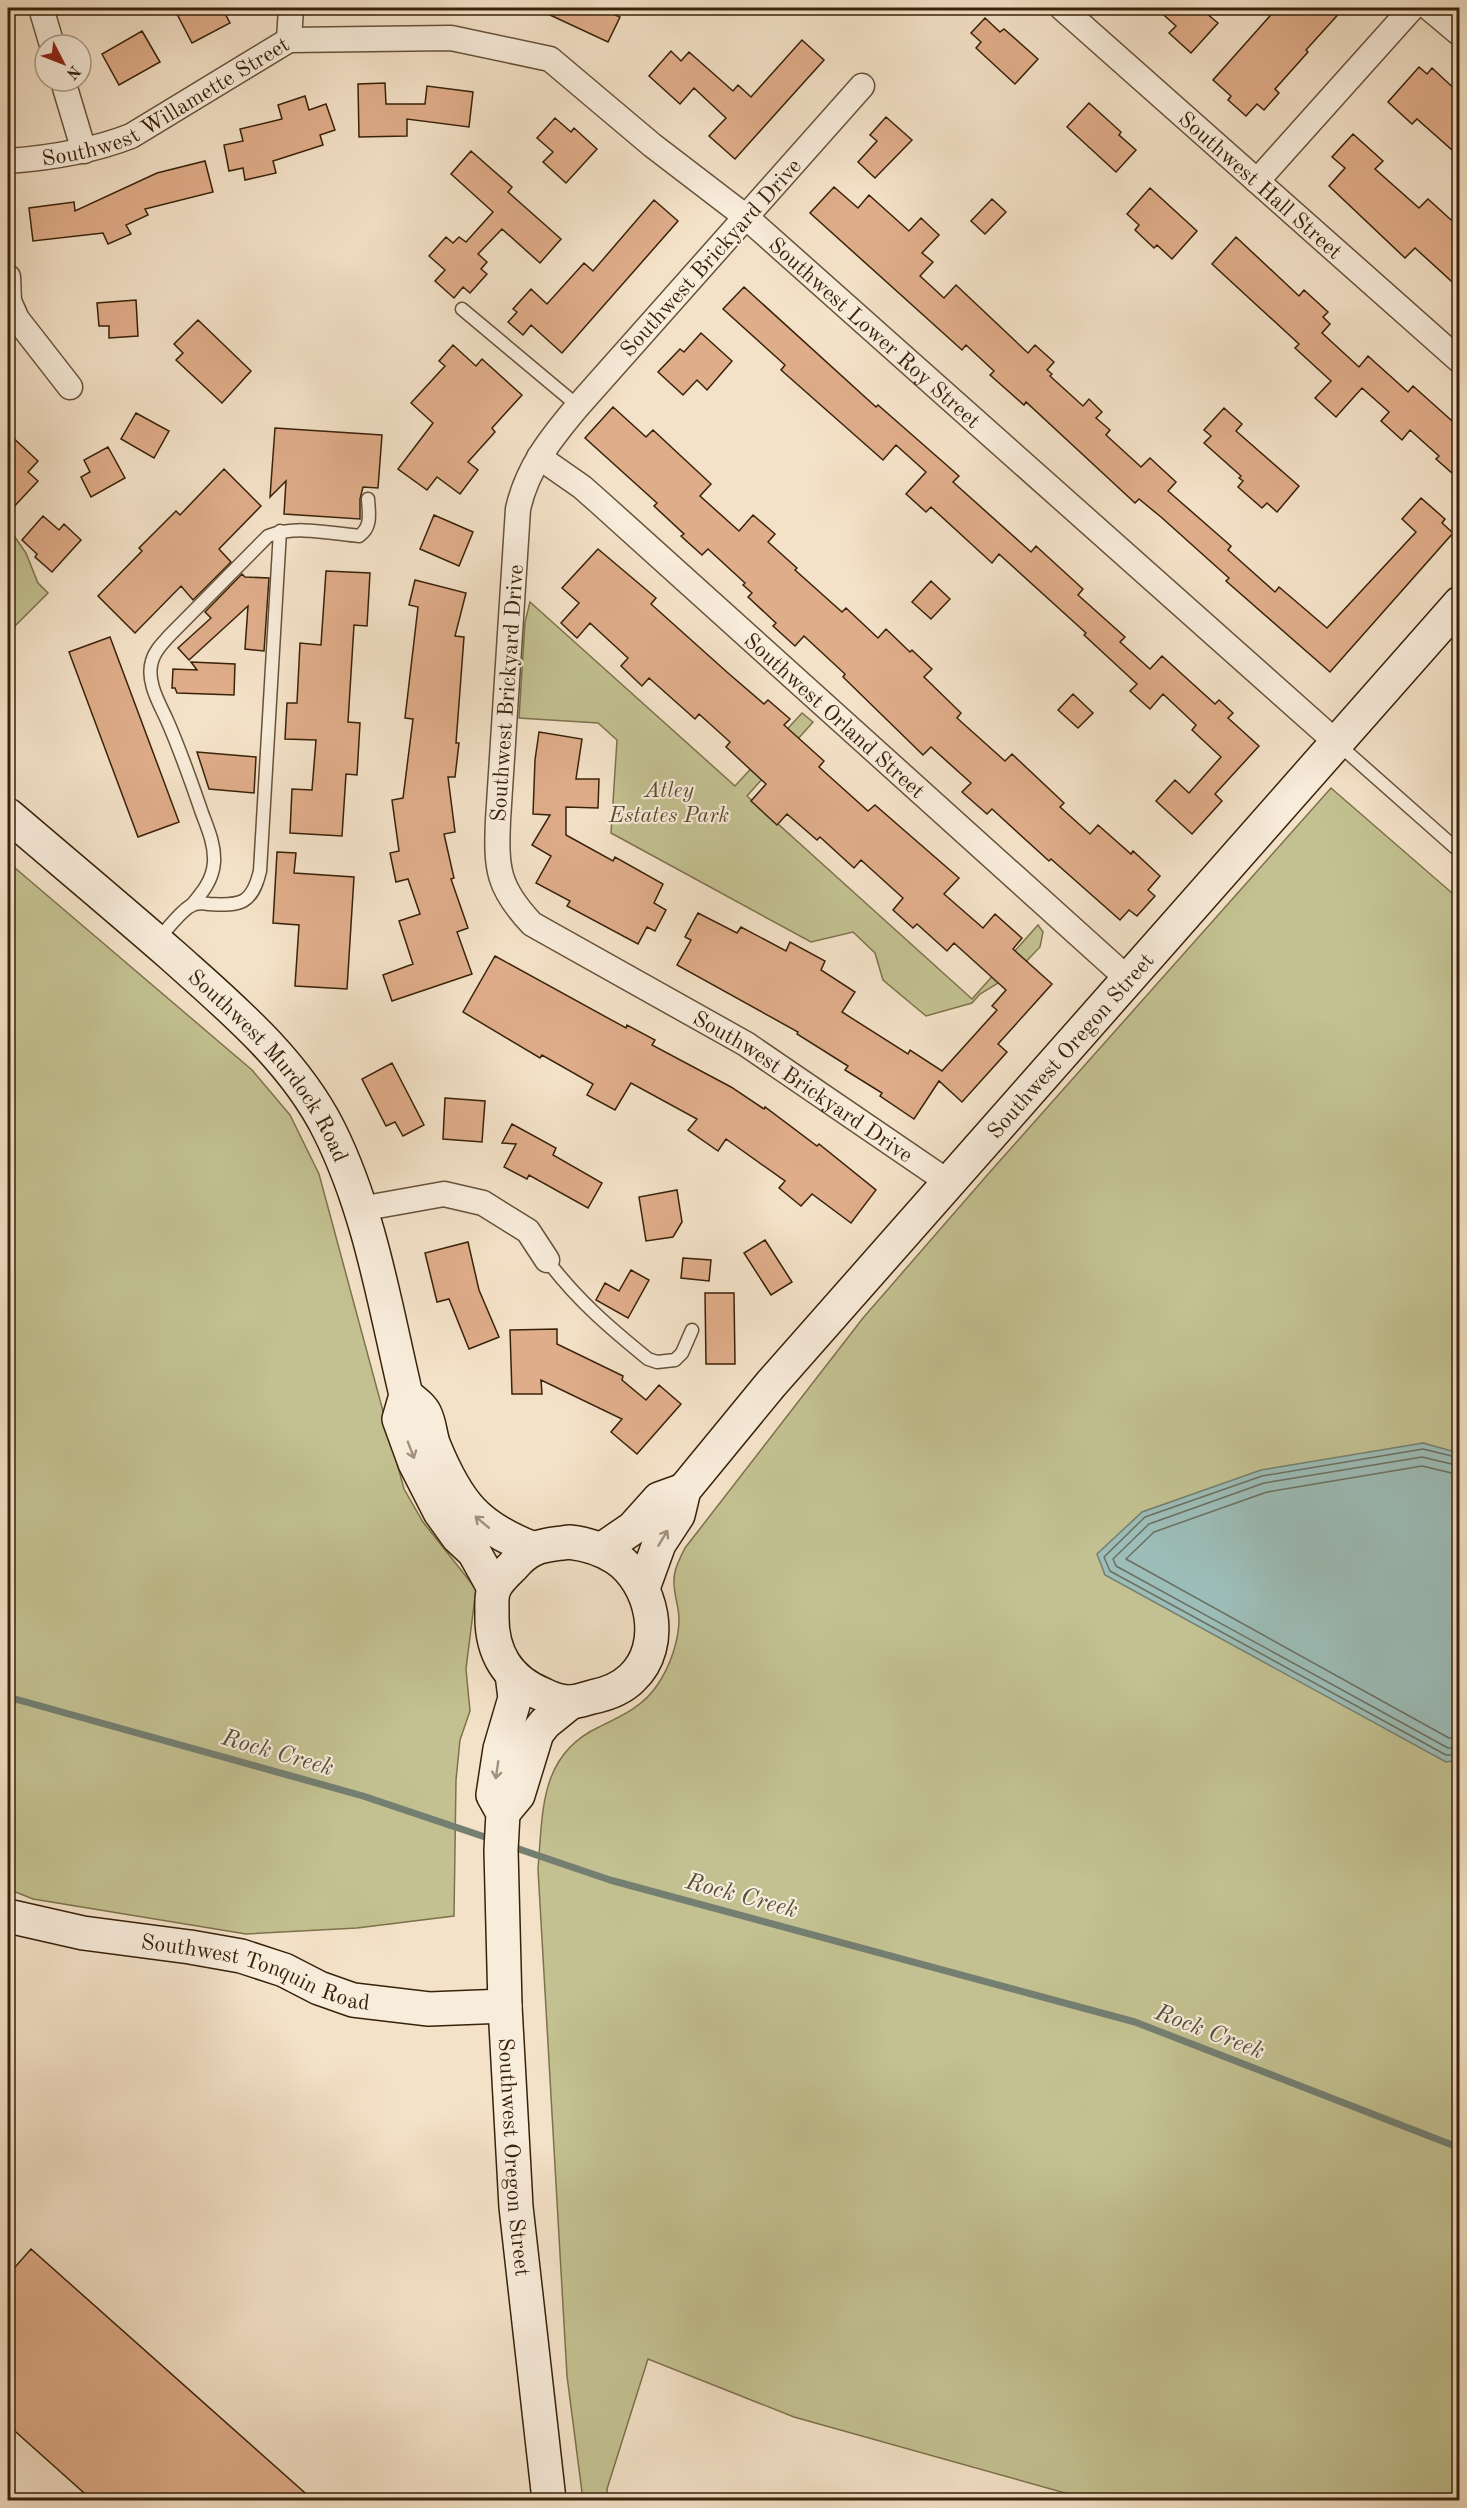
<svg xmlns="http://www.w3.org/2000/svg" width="1467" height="2508" viewBox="0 0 1467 2508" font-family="'Old Standard TT',serif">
<rect width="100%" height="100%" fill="#f4e2c8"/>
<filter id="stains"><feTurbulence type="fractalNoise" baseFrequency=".00333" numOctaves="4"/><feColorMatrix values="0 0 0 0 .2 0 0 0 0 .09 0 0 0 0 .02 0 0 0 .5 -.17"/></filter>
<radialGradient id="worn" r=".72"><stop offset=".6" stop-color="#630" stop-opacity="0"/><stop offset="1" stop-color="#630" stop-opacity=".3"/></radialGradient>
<path fill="#c3c191" stroke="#7e724d" stroke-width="1.5" d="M8 527 26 553 38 583 48 593 8 633Z
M530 602 735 786 802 713 813 722 747 796 972 999 1038 925 1043 932 1040 947 1016 972 980 994 972 1003 926 1016 883 980 875 953 853 932 811 942 611 833 617 740 598 723 519 718 525 622Z
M1331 788 1459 899V2500H1090L794 2417 648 2359 607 2489 608 2500H583L567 2376 538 1869C543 1811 539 1755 599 1727 622 1716 644 1706 658 1684 670 1666 679 1641 679 1619 679 1607 674 1595 674 1583 673 1571 680 1558 685 1548L863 1318 989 1173Z
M8 862 252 1070 290 1115 319 1174 404 1489 423 1522 476 1589 466 1669 470 1711 460 1740 456 1780 454 1916 357 1928 246 1934 33 1899 8 1889Z"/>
<path fill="#9cbdb8" stroke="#747f72" stroke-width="1.5" d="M1423 1443 1459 1453V1760L1446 1762 1105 1575 1097 1554 1142 1512 1261 1470Z"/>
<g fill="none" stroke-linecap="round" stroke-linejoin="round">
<path stroke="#6a7060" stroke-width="1.5" d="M1460 1458 1423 1449 1262 1476 1145 1517 1104 1557 1110 1571 1446 1755H1460
M1460 1466 1422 1457 1264 1483 1149 1524 1113 1559 1116 1566 1448 1748 1460 1747
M1460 1475 1422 1466 1267 1492 1154 1532 1126 1559 1449 1738H1460"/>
<path stroke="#747f72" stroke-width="7" d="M8 1697 363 1796 491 1839
M510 1846 610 1880 1135 2022 1460 2148"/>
</g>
<path fill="#e0ad8a" stroke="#382209" stroke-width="1.5" d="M190 8H222L230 23 192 43 177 14Z
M535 8H600L620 17 608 42Z
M1156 8H1200L1218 23 1191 53 1169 33 1176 26Z
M1277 8H1344L1306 50 1308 52 1275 89 1279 93 1264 110 1257 104 1246 116 1228 100 1231 96 1213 80Z
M985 18 1000 32 1004 29 1038 59 1015 84 976 48 981 42 971 33Z
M142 31 160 62 119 85 102 54Z
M802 40 824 60 735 159 709 136 726 118 694 88 680 104 649 76 671 51 681 61 689 52 733 91 738 85 751 97Z
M1419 67 1427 74 1432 68 1460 94V157L1417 119 1412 124 1388 102Z
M385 83 386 104H425L427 86 473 92 469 127 407 119V136L359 137 358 84Z
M305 96 309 110 326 104 335 130 320 135 323 145 273 161 276 173 245 180 243 168 229 171 224 145 243 141 240 129 282 119 278 105Z
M1089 103 1121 132 1119 135 1136 150 1116 172 1067 127Z
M886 117 912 140 875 178 858 162 877 141 870 135Z
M555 118 571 132 574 128 597 149 566 183 543 162 553 152 537 138Z
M1353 134 1383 161 1375 169 1419 208 1428 199 1460 228V289L1415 248 1405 258 1329 186 1345 168 1332 157Z
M471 151 512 187 508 192 561 239 540 263 502 229 478 254 487 262 481 269 487 274 470 293 463 287 454 298 435 281 445 270 429 256 446 237 453 243 459 237 466 242 493 212 451 174Z
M205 161 213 192 145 209 148 215 126 225 131 234 108 244 103 233 33 241 29 208 74 202 75 211 157 173Z
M834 187 858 208 869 195 909 231 921 218 939 235 922 253 933 262 920 276 944 298 956 285 1028 353 1035 345 1054 362 1047 370 1052 374 1050 376 1083 406 1089 399 1102 412 1096 418 1110 430 1106 435 1141 467 1150 458 1176 482 1168 491 1231 546 1228 550 1275 592 1279 587 1327 628 1416 532 1402 519 1421 498 1445 519 1442 523 1453 533 1330 672 1226 581 1229 578 1161 517 1139 499 1135 503 1026 402 1024 405 990 375 994 371 966 345 962 350 810 213Z
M1150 188 1197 231 1172 259 1157 245 1154 248 1135 230 1139 225 1127 214Z
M992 199 1006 212 985 234 971 221Z
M654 200 678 221 562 353 531 325 523 335 508 322 517 312 513 309 531 289 547 304 584 263 593 271Z
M1236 237 1299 296 1304 290 1328 312 1323 317 1330 324 1322 333 1359 367 1368 356 1408 392 1413 386 1460 428V480L1436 459 1439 456 1410 430 1402 440 1381 421 1389 412 1362 388 1336 417 1315 398 1331 381 1295 348 1299 344 1212 264Z
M744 287 876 407 878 405 959 476 953 482 1031 552 1036 546 1083 589 1078 595 1125 637 1120 642 1150 669 1162 656 1215 704 1219 700 1233 713 1228 718 1259 746 1215 794 1222 801 1192 834 1156 801 1175 780 1189 793 1221 757 1192 730 1196 725 1163 694 1150 709 1130 691 1137 684 1084 635 1086 633 999 554 992 563 931 507 926 512 906 494 926 472 896 445 883 460 781 370 785 365 723 309Z
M136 300 138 336 109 338V326H99L97 303Z
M198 320 251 371 222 403 176 360 183 353 174 344Z
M701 333 732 361 707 390 697 380 683 395 658 372 680 349 684 352Z
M453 345 476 366 482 359 522 395 492 428 495 432 468 462 478 470 460 494 437 477 427 490 398 469 433 423 411 403 445 366 439 361Z
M613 407 646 437 653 430 711 484 700 496 739 531 753 515 775 534 768 542 797 568 795 570 842 612 846 608 878 638 886 629 910 652 912 650 932 669 924 677 961 713 957 718 1005 761 1012 754 1064 803 1060 807 1090 834 1098 825 1131 854 1133 851 1160 876 1148 890 1155 896 1137 916 1129 910 1120 920 1051 859 1049 861 992 809 987 814 962 792 971 783 931 747 923 755 843 677 845 674 804 636 795 646 773 626 776 623 748 597 752 593 743 585 745 583 708 549 702 555 681 536 684 534 654 506 657 503 585 438Z
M1224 408 1242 424 1236 431 1299 486 1277 512 1267 503 1262 508 1238 487 1243 481 1239 478 1241 476 1204 443 1211 436 1204 430Z
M136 413 169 431 154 458 121 439Z
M275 428 382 435 378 488 363 487 360 499V519L284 514 286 481 270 497Z
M8 433 38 461 28 472 38 481 8 513Z
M108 447 125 478 91 497 81 477 90 472 84 460Z
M224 469 261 506 219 549 231 562 193 600 181 586 135 633 98 596 142 551 139 548 176 511 180 515Z
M434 515 473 532 459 566 420 549Z
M43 516 59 530 64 524 81 540 52 572 35 557 37 554 22 540Z
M598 549 656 598 651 604 728 673 764 704 768 700 790 719 784 725 824 761 819 767 868 811 875 805 959 878 944 894 983 928 995 914 1022 938 1013 949 1052 984 998 1044 1007 1052 962 1102 939 1081 914 1119 880 1096 882 1093 845 1070 848 1066 797 1034 798 1032 677 965 691 940 685 937 698 913 737 933 741 927 786 951 790 942 825 961 821 970 855 992 842 1012 908 1054 910 1050 942 1071 997 1010 992 1006 1006 990 954 943 947 951 917 924 913 928 893 910 903 898 861 860 854 868 820 837 817 840 787 814 777 825 751 801 766 784 726 747 730 742 699 714 695 719 649 678 642 686 621 666 628 658 590 623 577 638 561 623 579 603 562 588Z
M326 571 370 573 367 626 354 625 348 722 360 723 357 775 346 774 342 836 290 833 292 789 312 790 316 740 285 739 287 703H297L300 643 321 645Z
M242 574 245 577 269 578 264 651 245 649 248 606 189 660 178 648 211 618 205 612Z
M415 580 466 593 455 636 464 637 456 743H459L455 777H448L455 832 444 834 454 878 451 879 468 928 457 932 472 974 392 1001 383 975 413 964 399 921 420 914 408 879 396 882 390 853 399 851 392 800 403 798 413 719 405 718 418 607 409 605Z
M931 581 950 599 931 619 912 602Z
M110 637 179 822 138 837 69 652Z
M191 662 235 664 234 695 177 693 175 688H172L173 669 197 670Z
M1073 694 1093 713 1078 728 1058 710Z
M539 732 582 739 576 779H599L598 808 566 807V835L613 861 615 857 663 884 654 903 666 910 655 931 647 927 638 944 567 906 570 901 536 883 551 856 532 845 550 815 533 814 535 760Z
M197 752 256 757 254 793 209 789Z
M277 852 296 853 294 873 354 877 347 989 295 986 299 925 273 923Z
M495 956 626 1028 627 1025 655 1040 652 1045 731 1087 764 1109 765 1107 817 1146 819 1144 876 1190 851 1223 812 1194 801 1206 779 1188 785 1181 726 1139 718 1151 688 1130 697 1119 631 1083 615 1110 587 1095 593 1084 542 1055 540 1058 463 1012Z
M392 1063 424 1125 403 1136 395 1122 386 1126 362 1079Z
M445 1098 485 1101 482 1142 443 1139Z
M512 1124 556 1148 553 1155 602 1183 588 1208 529 1175 527 1179 504 1167 516 1144 502 1143Z
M677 1190 682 1222 673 1237 646 1241 639 1197Z
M765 1240 792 1282 771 1295 744 1253Z
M468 1242 479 1290 499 1337 469 1349 449 1299 437 1302 425 1253Z
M683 1258 711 1260 709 1281 681 1278Z
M631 1270 649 1280 628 1318 596 1300 605 1283 619 1291Z
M705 1293H734L735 1364H706Z
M557 1329V1344L623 1376 622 1380 646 1400 659 1385 681 1404 637 1454 611 1432 622 1419 541 1380 542 1394H512L510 1330Z
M31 2249 313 2500H92L8 2425V2275Z"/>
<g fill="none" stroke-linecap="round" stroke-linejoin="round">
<defs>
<path id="service" d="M462 309 578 406
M1338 744 1460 852
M191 906C202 893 213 880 214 862 215 845 208 829 202 813 191 781 180 749 166 718 158 701 146 680 152 661 155 650 163 643 170 635L268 536C296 525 329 533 359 536 372 527 369 514 368 499
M157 940C167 930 178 914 190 906 195 903 203 903 209 904 241 906 252 904 260 871L280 531
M547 1260C577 1300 610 1328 648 1359L657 1362 675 1360 682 1353 692 1330"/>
<g id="minor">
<path d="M41 8 52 45"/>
<path id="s1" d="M1062 8 1460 361"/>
<path d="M1429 8 1460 34"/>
<path id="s2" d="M289 40 451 38 550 59 652 145 746 217 1337 743"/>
<path d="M63 81 84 151"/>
<path id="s3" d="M862 86 578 406C551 438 527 468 518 509L498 820C496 868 497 887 532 924L746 1044 948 1182"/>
<path id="s4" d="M8 161C50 158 90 152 131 136L289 40 291 8"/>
<path d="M1257 181 1412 8"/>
<path d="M8 277 9 301 17 319 70 387"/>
<path id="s5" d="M539 457 582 487 599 502 1128 979"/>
<path d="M360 1209 444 1194 483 1203 528 1231 547 1260"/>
</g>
<g id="secondary">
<path id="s6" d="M8 815C63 862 118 908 173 956 230 1007 294 1060 329 1130 370 1212 385 1306 406 1395L399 1419 415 1463 440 1512 458 1537 474 1552 494 1588"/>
<path d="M406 1395C412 1400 422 1407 425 1414 430 1424 430 1436 434 1446 457 1502 476 1527 534 1549"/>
<path d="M569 1542C586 1544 601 1548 616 1558 652 1582 667 1645 632 1678 622 1688 607 1694 592 1697 585 1699 577 1702 570 1702 561 1702 552 1699 544 1695 507 1680 491 1652 492 1614 492 1606 491 1594 495 1587 499 1579 507 1572 513 1566 519 1559 525 1553 534 1549 545 1544 558 1544 569 1542Z"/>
<path d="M601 1550 633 1528 659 1499 684 1490"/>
<path id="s7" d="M643 1588 659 1544 678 1515 684 1490 771 1384 1460 603"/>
<path id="s8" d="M512 1674 515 1698 500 1749 493 1795 503 1813 501 1850 505 2006 516 2207 549 2500"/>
<path d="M503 1813 518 1795 537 1733 545 1723 571 1702"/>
<path id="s9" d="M8 1916 83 1933 190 1947 241 1956 284 1970 319 1988 353 2000 429 2009 505 2006"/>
</g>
</defs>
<use href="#service" stroke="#675239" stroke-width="15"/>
<use href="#minor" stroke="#675239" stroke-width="27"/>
<use href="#secondary" stroke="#382209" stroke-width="36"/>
<use href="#service" stroke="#f8ecdb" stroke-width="12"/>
<use href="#minor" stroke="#f8ecdb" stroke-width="24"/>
<use href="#secondary" stroke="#f8ecdb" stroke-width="33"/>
</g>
<defs><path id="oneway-shaft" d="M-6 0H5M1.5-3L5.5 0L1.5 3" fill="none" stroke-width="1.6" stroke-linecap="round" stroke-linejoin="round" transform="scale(1.5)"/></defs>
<g stroke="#a2917c">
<use href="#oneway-shaft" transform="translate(411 1450) rotate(69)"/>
<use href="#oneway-shaft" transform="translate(482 1522) rotate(-140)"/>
<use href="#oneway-shaft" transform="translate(663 1538) rotate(-59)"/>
<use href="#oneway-shaft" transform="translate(497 1770) rotate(98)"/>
</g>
<g text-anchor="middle" stroke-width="4.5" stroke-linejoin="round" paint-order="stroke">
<g font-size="22" fill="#382209" stroke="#f8ecdb">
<text dy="8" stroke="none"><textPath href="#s4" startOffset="171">Southwest Willamette Street</textPath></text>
<text dy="8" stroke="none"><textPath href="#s1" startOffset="266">Southwest Hall Street</textPath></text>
<text transform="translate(710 257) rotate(-48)" y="8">Southwest Brickyard Drive</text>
<text dy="8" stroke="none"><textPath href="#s2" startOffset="688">Southwest Lower Roy Street</textPath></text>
<text transform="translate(506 693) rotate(-86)" y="8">Southwest Brickyard Drive</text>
<text dy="8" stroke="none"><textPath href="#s5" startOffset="393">Southwest Orland Street</textPath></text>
<text dy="8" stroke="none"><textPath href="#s7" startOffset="696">Southwest Oregon Street</textPath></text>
<text dy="8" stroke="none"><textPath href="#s6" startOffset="364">Southwest Murdock Road</textPath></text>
<text dy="8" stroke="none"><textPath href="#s3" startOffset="1290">Southwest Brickyard Drive</textPath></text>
<text dy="8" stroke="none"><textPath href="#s9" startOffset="255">Southwest Tonquin Road</textPath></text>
<text dy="8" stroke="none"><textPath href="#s8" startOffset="489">Southwest Oregon Street</textPath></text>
</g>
<g font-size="22" font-style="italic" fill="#5b4a2b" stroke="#f8ecdb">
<text x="669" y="797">Atley<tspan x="669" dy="25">Estates Park</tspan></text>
</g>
<g font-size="24" font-style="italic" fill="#56503e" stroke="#f8ecdb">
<text transform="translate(278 1752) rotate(16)" y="8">Rock Creek</text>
<text transform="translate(742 1895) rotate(15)" y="8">Rock Creek</text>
<text transform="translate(1210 2031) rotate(21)" y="8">Rock Creek</text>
</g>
</g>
<rect width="1467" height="2508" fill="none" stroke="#f4e2c8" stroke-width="30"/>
<rect x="9" y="9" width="1449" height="2490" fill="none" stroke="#382209" stroke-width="3"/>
<rect x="15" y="15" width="1437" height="2478" fill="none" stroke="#382209" stroke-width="1.5"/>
<g transform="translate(63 63) rotate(132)"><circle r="28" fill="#f8ecdb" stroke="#ab9b87" stroke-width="1.5"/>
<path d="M0-4.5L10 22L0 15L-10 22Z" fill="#8f2418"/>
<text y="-9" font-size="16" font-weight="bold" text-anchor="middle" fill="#382209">N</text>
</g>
<rect width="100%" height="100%" filter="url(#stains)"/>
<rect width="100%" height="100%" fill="url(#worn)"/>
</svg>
